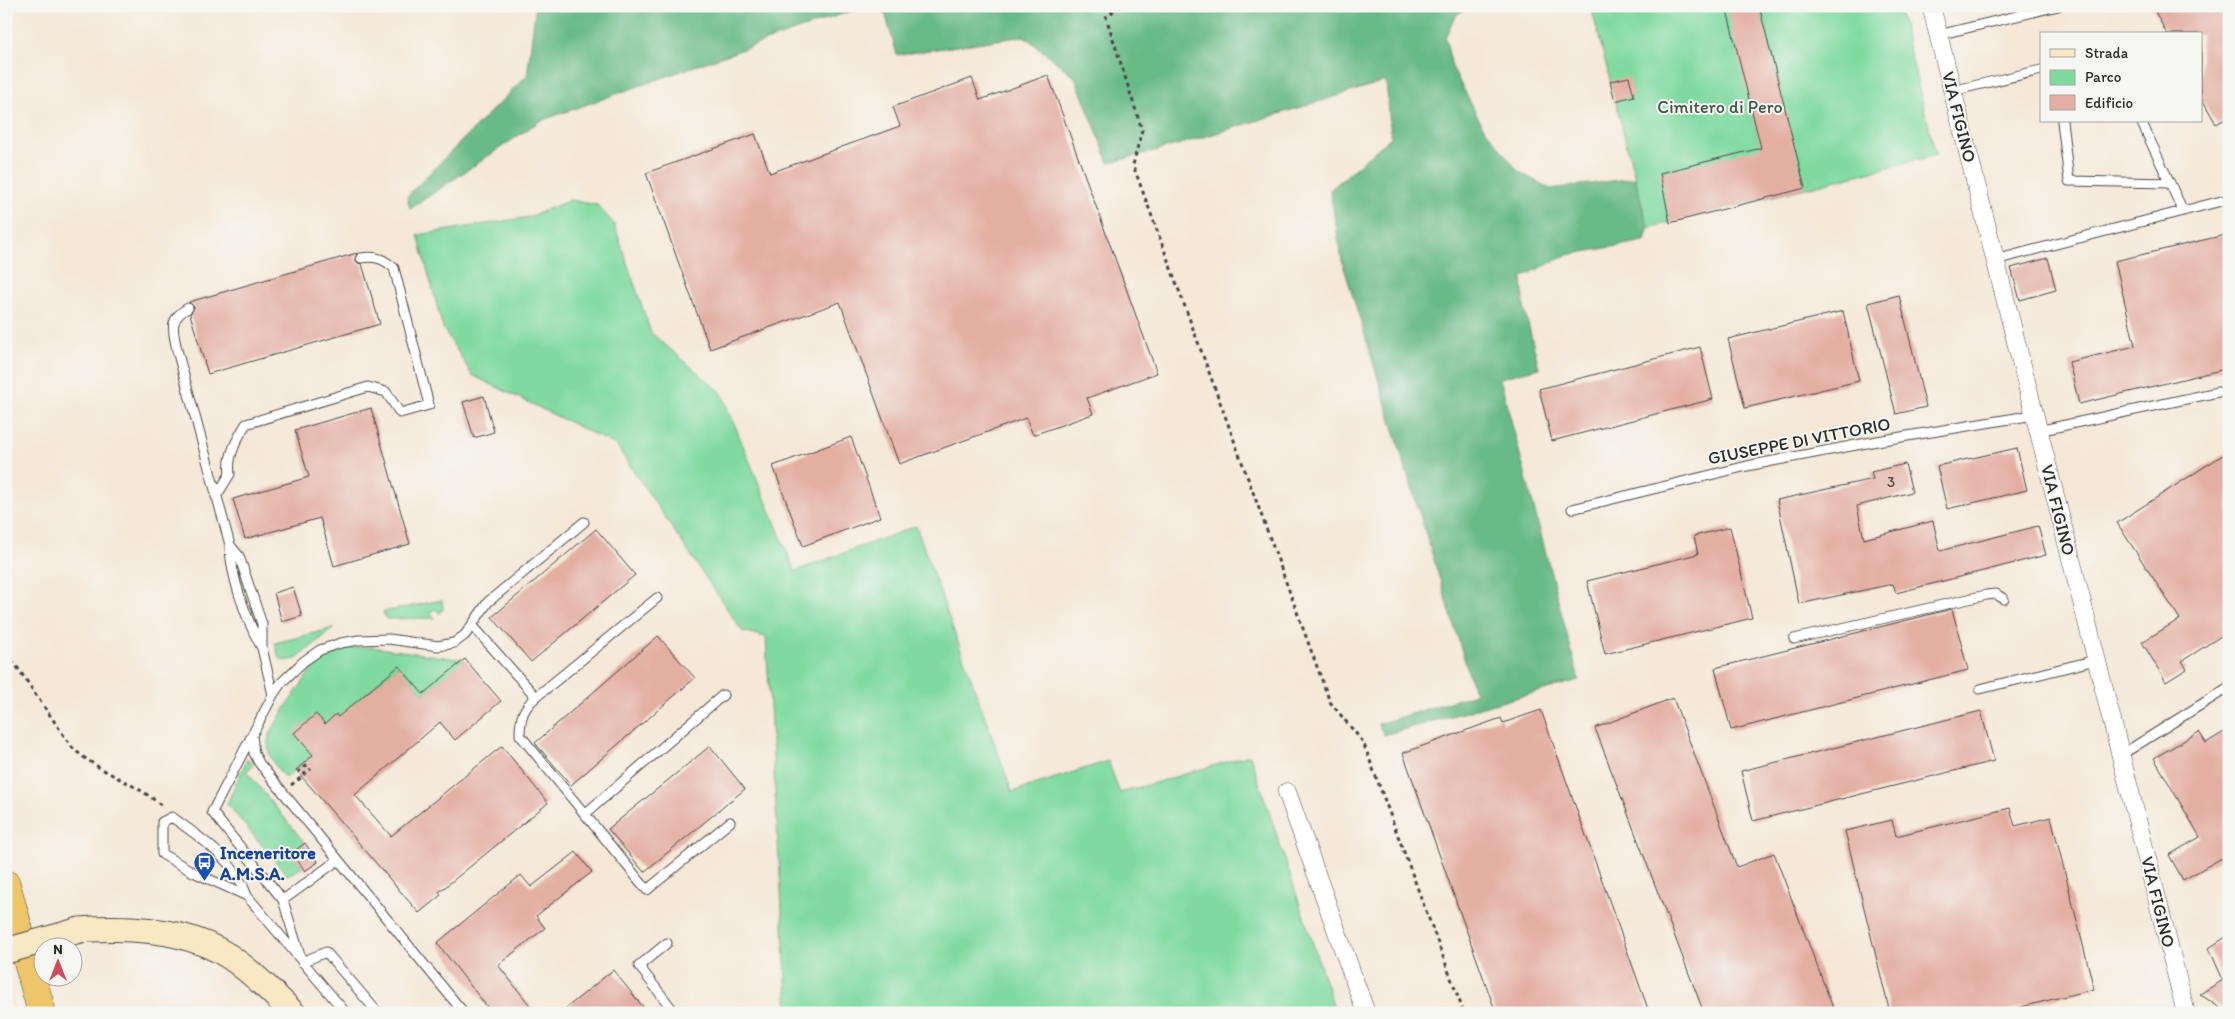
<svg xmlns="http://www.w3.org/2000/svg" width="2235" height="1019" viewBox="0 0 2235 1019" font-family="Itim,sans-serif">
<rect width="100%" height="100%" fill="#f6f6f2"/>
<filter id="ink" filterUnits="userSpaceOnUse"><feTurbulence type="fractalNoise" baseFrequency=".02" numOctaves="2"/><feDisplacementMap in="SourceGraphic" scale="10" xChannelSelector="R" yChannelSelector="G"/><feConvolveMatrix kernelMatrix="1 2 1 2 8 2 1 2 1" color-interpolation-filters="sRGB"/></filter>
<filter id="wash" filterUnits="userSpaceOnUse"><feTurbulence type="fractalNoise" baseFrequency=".0096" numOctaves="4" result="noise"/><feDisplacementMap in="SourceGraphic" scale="20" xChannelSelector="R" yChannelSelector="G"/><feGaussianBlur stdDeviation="1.12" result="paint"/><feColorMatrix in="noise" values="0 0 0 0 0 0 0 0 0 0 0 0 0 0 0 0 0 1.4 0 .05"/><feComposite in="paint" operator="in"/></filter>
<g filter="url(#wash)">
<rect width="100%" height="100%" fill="#f5e8d7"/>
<path fill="#80daa0" stroke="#568266" d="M1591 6H1898L1936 155 1648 228Z
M570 200 597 205 614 224 651 333 721 392 795 571 916 526 1012 792 1108 761 1120 793 1250 755 1336 1013H788L766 637 742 631 616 445 472 375 443 328 418 235 529 217Z
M442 600 443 609 440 614 435 609 430 612 435 618 386 619 383 612Z
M334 628 296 659 284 661 279 658 275 643Z
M372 647 465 660 423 694 398 666 355 703 356 737 336 715 325 724 313 755 285 778C276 767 267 756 268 741 269 730 302 683 310 672 316 665 326 657 334 653 346 647 360 648 372 647Z
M247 759 253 766 246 771 305 843 292 853 302 868 287 875 227 804Z"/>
<path fill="#68ba86" stroke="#4a7258" d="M534 6H865L540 121 410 209 407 196 527 75 535 12Z
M883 6H1472L1457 14 1445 37 1452 67 1482 125 1518 171 1550 189 1635 178 1648 228 1645 241 1567 255 1522 277 1524 307 1539 368 1500 378 1579 680 1384 735 1378 724 1475 694 1342 261 1330 190 1391 137 1386 81 1181 144 1109 163 1075 77 1024 36 897 55Z"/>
<g id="blocks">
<path fill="#e3afa3" d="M1726 6H1759L1805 188 1670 223 1660 173 1761 148Z
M2152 6H2221L2229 20V117L2216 124 2201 97V34H2167Z
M1048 75 1157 373 1087 398 1093 414 1033 435 1026 418 899 464 840 302 710 349 646 173 755 134 770 173 900 126 893 107 972 78 980 100Z
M1629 77 1634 96 1615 101 1610 81Z
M2229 234V368L2079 404 2069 362 2135 346 2115 261Z
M357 253 355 259 358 263 362 264 380 324 208 374 190 314 194 307 189 302Z
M2048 258 2056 290 2020 300 2011 268Z
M1899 295 1926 407 1896 414 1868 303Z
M1843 311 1859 381 1745 408 1728 339Z
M1700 347 1713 399 1552 441 1539 389Z
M484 396 494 432 474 438 463 402Z
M371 408 410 544 334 566 320 518 245 539 233 499 309 477 295 430Z
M851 437 880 517 803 546 773 466Z
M2017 448 2027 490 1947 509 1937 466Z
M2229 451V631L2182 661 2187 669 2166 682 2142 642 2180 619 2117 523Z
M1905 464 1912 492 1857 506 1864 539 1933 521 1940 551 2038 526 2046 555 1896 593 1893 584 1799 604 1777 500 1873 479 1871 472Z
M1730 527 1752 618 1605 654 1587 581 1698 554 1694 536Z
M596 529 635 575 531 662 492 617Z
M293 587 302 616 282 622 274 593Z
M1952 609 1968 670 1731 730 1715 668Z
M658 636 695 678 571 785 535 743Z
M465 659 501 701 455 740 440 722 355 795 391 836 502 746 548 803 439 892 441 895 419 913 296 770 313 755 294 733 316 714 325 724 336 714 338 717 399 666 423 694Z
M1673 698 1737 867 1774 853 1835 1013H1704L1595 728Z
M1541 710 1648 1009 1637 1013H1496L1403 753 1501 718 1503 723Z
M1981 711 1994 761 1753 821 1741 771Z
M2229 729V854L2183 880 2169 855 2200 837 2154 758 2199 732 2206 743Z
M710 746 745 789 644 872 608 829Z
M2010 808 2015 826 2051 817 2094 989 1997 1013H1890L1845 831 1892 820 1896 836Z
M305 843 318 862 305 871 292 853Z
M576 852 592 872 536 916 545 928 498 965 536 1013H492L437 943 521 875 531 887Z
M2229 935V1013H2227L2200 994 2223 980 2209 948Z
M613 970 648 1013H560Z"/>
</g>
</g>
<g filter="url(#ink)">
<use href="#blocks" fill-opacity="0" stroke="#494745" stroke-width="1"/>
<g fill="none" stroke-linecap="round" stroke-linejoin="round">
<defs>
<path id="lane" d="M1938 35 2058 6
M1952 91 2041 70
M2062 121 2069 181 2170 183
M2141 121 2183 211
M1995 260 2229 199
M188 308C168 319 173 330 177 350L230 545C230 575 247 622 262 648
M2038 431 2218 392
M216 497 230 474C227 456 237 439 246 424L368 387 386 392 400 413 429 405 394 268C383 258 375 256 361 258
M1572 509 1747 466 1877 441 2034 415
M230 545 239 556 262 624V648L273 695
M472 625 536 697 657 598
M1794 639 1986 595 1996 594 2004 599
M1980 689 2096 660
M536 697C523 708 520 718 520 735L647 890 730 822
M252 735 254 753 259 763 464 1013
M2121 755 2229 687
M585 814 723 695
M247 896 193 872 162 854V822L172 817C201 838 236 861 247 896L346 1013
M283 900 338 860
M667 943 639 966 675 1013
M302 962 283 900 212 812 273 695 281 683 304 661 320 650 341 643 359 640 389 639 438 646 454 643 465 635 488 602 584 522
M302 962 326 952 378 1013"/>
<path id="street" d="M1931 6 2186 1013
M1287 792 1366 1013"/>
<path id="secondary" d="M80 930C130 926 187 929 230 957 253 973 273 993 293 1013"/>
<path id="highway" d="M6 884 42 1013"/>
</defs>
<use href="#lane" stroke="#494745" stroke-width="11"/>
<use href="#street" stroke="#494745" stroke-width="19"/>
<use href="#secondary" stroke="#494745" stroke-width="27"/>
<use href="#highway" stroke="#494745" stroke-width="29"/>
<path stroke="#494745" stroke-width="3" stroke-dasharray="4 4" stroke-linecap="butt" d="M1120 6 1106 17 1142 130 1133 165 1330 702 1363 742 1464 1013
M6 655 15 664 71 746C97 773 137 782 164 808
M307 765 299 771 303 775 311 769
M291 785 302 777"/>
<use href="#lane" stroke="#fff" stroke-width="9"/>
<use href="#street" stroke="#fff" stroke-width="18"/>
<use href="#secondary" stroke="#f8e8c3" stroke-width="25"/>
<use href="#highway" stroke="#eec569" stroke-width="28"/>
<defs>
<path id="secondary-bridge" d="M6 951 80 930"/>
</defs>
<use href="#secondary-bridge" stroke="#494745" stroke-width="27" stroke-linecap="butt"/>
<use href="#secondary-bridge" stroke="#f8e8c3" stroke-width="25"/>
</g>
</g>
<defs>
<symbol id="bus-pin" viewBox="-11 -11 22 30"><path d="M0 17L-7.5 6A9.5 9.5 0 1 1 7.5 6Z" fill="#1a4fb4" stroke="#f6f6f2"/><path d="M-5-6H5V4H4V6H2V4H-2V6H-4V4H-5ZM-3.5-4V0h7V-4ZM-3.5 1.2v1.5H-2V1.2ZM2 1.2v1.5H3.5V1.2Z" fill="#fff"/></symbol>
</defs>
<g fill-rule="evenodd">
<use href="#bus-pin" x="192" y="850" width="25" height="34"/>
</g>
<g text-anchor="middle" stroke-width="4" stroke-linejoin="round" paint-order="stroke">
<g font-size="15" fill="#594c49">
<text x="1891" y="487">3</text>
</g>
<g font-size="18" fill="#405748" stroke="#f6f6f2">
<text x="1720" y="113">Cimitero di Pero</text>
</g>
<g font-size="18" fill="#2b2b2b" stroke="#f6f6f2">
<text transform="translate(1959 117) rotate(76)" y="6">VIA FIGINO</text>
<text transform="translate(1799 441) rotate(-11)" y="6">GIUSEPPE DI VITTORIO</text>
<text transform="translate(2058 510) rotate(76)" y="6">VIA FIGINO</text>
<text transform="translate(2158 902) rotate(76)" y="6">VIA FIGINO</text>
</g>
<g font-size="18" font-weight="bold" fill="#164399" stroke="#f6f6f2" text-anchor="start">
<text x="220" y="859">Inceneritore<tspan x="220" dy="21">A.M.S.A.</tspan></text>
</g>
</g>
<rect width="2235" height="1019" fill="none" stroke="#f6f6f2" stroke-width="25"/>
<rect x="2040" y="32" width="162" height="90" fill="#f6f6f2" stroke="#a5a5a2"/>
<rect x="2050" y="49" width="25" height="8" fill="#f8e8c3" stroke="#a5a5a2"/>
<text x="2085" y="58" font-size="15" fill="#2b2b2b">Strada</text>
<rect x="2050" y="70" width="25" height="15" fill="#80daa0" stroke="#a5a5a2"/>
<text x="2085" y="82" font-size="15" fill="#2b2b2b">Parco</text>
<rect x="2050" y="95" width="25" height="15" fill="#e3afa3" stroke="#a5a5a2"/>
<text x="2085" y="108" font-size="15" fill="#2b2b2b">Edificio</text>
<g transform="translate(58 962)"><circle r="24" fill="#f6f6f2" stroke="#a5a5a2"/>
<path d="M0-4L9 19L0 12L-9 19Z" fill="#d1495b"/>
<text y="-8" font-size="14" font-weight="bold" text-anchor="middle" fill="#2b2b2b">N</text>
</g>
</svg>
